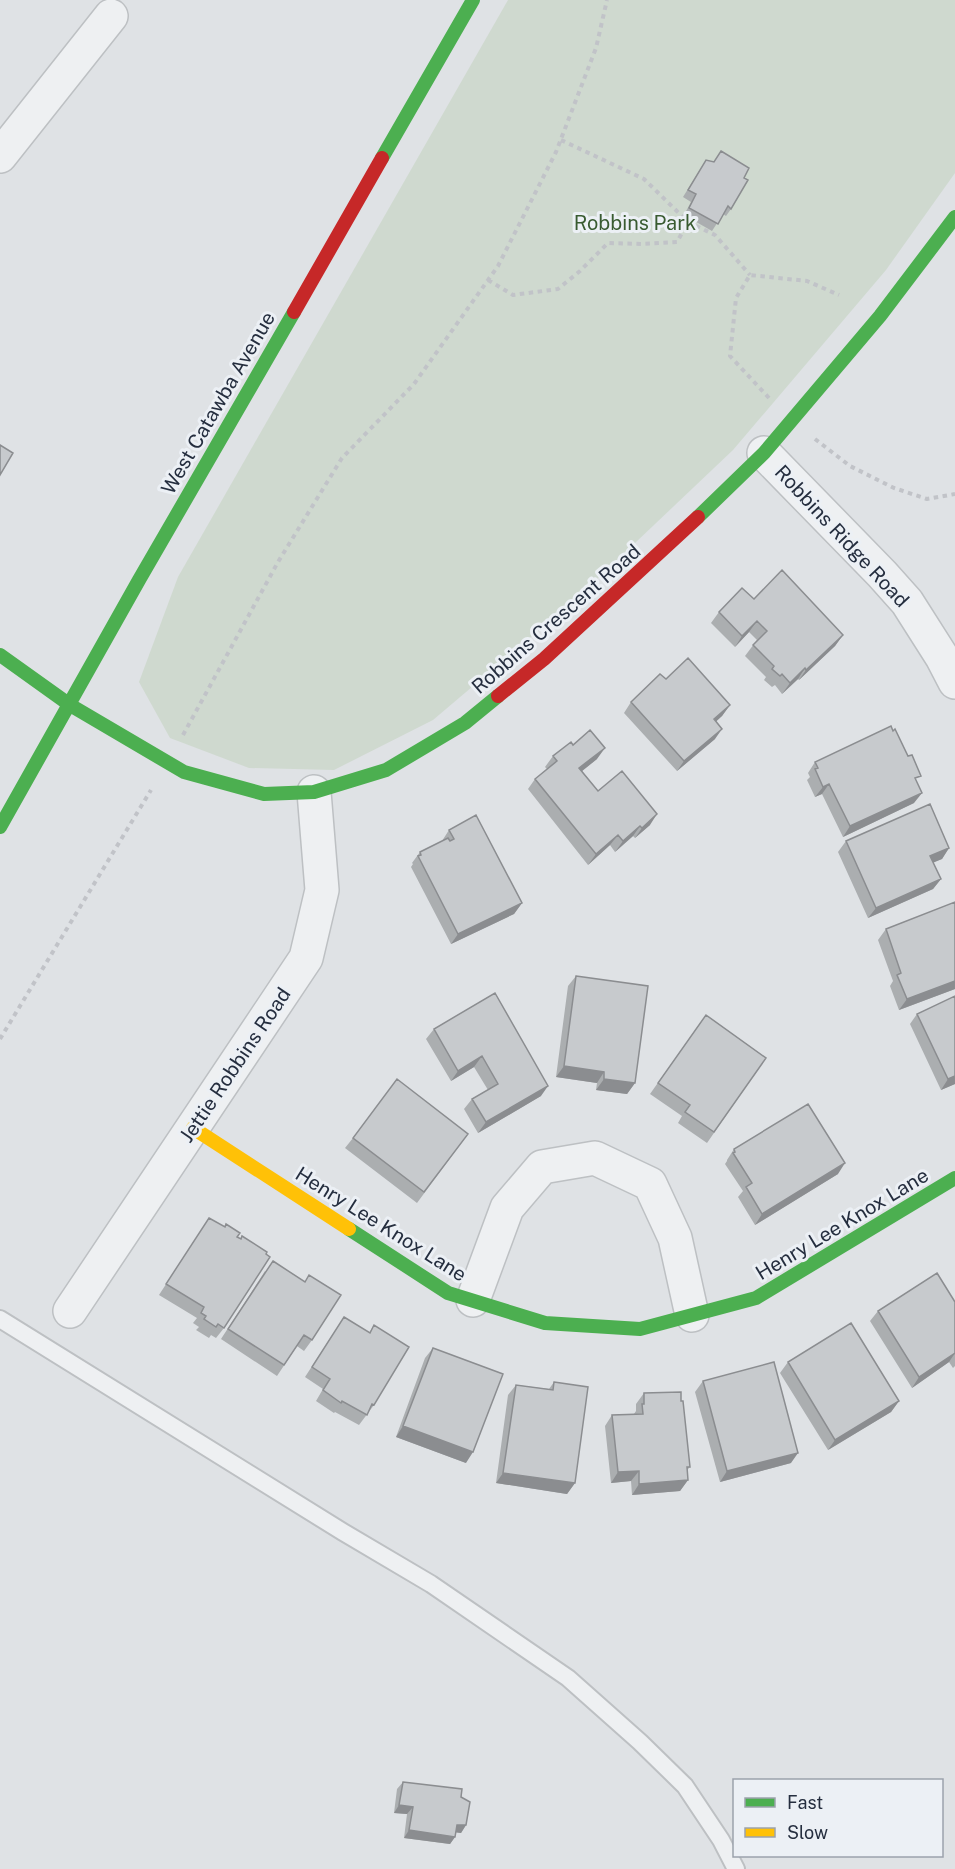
<svg xmlns="http://www.w3.org/2000/svg" width="955" height="1869" viewBox="0 0 955 1869" font-family="'Public Sans',sans-serif">
<rect width="100%" height="100%" fill="#dfe2e5"/>
<path fill="#cfd9cf" d="M508 0H955V173L886 270 733 450 576 599 433 720 334 770 249 768 170 738 139 682 178 577Z"/>
<g fill="none" stroke-linecap="round" stroke-linejoin="round">
<defs>
<path id="lane" d="M0 1319 343 1532 431 1584 568 1678 640 1742 685 1786 721 1840 736 1869"/>
<path id="street" d="M0 156 111 16
M764 453 882 574 907 602 942 657 955 682
M473 1300 507 1208 542 1167 595 1158 650 1184 675 1238 692 1315
M70 1311 306 958 322 890 314 792"/>
</defs>
<use href="#lane" stroke="#bdc0c3" stroke-width="20"/>
<use href="#street" stroke="#bdc0c3" stroke-width="36"/>
<path stroke="#c1c3c8" stroke-width="4" stroke-dasharray="4.5 4.5" stroke-linecap="butt" d="M561 140 644 179 688 222 715 235 750 275
M488 280 513 295 558 289 580 271 608 243 641 244 677 242 688 222
M769 398 730 356 736 298 750 275 807 281 839 295
M815 439 850 466 894 488 927 499 955 494
M183 735 278 562 342 458 414 384 498 266 556 152 596 48 607 0
M0 1039 151 790"/>
<use href="#lane" stroke="#eef0f2" stroke-width="16"/>
<use href="#street" stroke="#eef0f2" stroke-width="33"/>
<path stroke="#4caf50" stroke-width="14" d="M382 158 473 0
M698 517 764 453 880 316 955 217
M0 655 70 705 184 772 264 794 314 792 386 770 465 723 498 696
M0 827 139 580 294 312
M349 1229 448 1293 545 1323 640 1329 756 1298 955 1178"/>
<path stroke="#ffc107" stroke-width="14" d="M193 1128 349 1229"/>
<path stroke="#c62828" stroke-width="14" d="M294 312 382 158
M498 696 544 659 698 517"/>
</g>
<path fill="#abaeb0" d="M706 160 744 178 731 209 726 216 723 214 712 231 684 215 691 202 683 197Z
M754 599 843 635 835 646 799 680 798 679 782 694 775 685 772 687 764 680 766 677 745 656 757 640 749 632 735 647 711 623 719 612Z
M666 679 730 705 722 716 716 721 715 739 677 771 624 713 631 702Z
M573 745 597 759 582 771 598 791 650 825 635 838 633 836 615 852 610 845 588 865 528 789 535 779 547 769 545 767 553 756Z
M815 762 917 782 914 803 843 837 822 794 815 797 807 780 810 777 808 773Z
M449 830 522 903 514 914 451 944 411 867 413 864 412 863 420 852 442 841Z
M846 841 949 848 942 859 933 862 941 879 933 889 868 918 838 852Z
M955 902V989L899 1010 890 986 893 981 878 940 886 929Z
M576 976 635 1083 627 1094 596 1090 597 1083 556 1077 568 986Z
M495 993 541 1096 478 1133 464 1109 472 1099 488 1090 474 1067 451 1081 426 1039 434 1029Z
M955 996V1084L941 1090 910 1024 917 1014Z
M706 1015 766 1058 707 1143 678 1123 682 1116 650 1094Z
M468 1134 417 1203 345 1148 353 1138Z
M734 1149 838 1174 755 1225 738 1197 743 1191 725 1164 727 1161V1160Z
M209 1218 240 1239 242 1236 224 1328 216 1338 211 1335 209 1338 196 1330 199 1327 193 1323 197 1318 159 1295Z
M265 1271 312 1340 304 1351 297 1346 277 1376 221 1339Z
M955 1302V1366L953 1368 949 1362 912 1388 870 1321 878 1311Z
M344 1317 369 1333 374 1325V1405L359 1425 335 1412 334 1413 316 1401 323 1389 305 1377Z
M433 1348 466 1463 396 1437 425 1358Z
M788 1362 899 1401 891 1412 828 1450 780 1373Z
M703 1381 791 1463 720 1482 695 1392Z
M554 1382 575 1483 567 1494 496 1483 508 1395 516 1385 549 1389Z
M644 1393 681 1401 690 1467 687 1470 688 1480 680 1491 632 1495 631 1481 611 1483 605 1426 612 1415 634 1414 636 1411V1404Z
M403 1782 461 1797 466 1825 461 1833 456 1832 455 1837 450 1844 404 1838 407 1814 394 1813 397 1789Z"/>
<path fill="#8b8d90" d="M757 621 749 632 735 647 742 636Z
M843 635 835 646 799 680 806 670Z
M805 668 798 679 782 694 790 683Z
M730 705 722 716 707 730 714 719Z
M722 729 715 739 677 771 684 761Z
M605 748 597 759 572 779 579 768Z
M829 784 822 794 815 797 823 787Z
M922 793 914 803 843 837 850 826Z
M657 814 650 825 635 838 642 828Z
M640 826 633 836 615 852 623 841Z
M618 835 610 845 588 865 596 854Z
M949 848 942 859 923 867 930 856Z
M941 879 933 889 868 918 876 908Z
M522 903 514 914 451 944 458 934Z
M955 981V989L899 1010 907 999Z
M482 1056 474 1067 451 1081 458 1071Z
M564 1066 604 1072 597 1083 556 1077Z
M955 1076V1084L941 1090 948 1079Z
M604 1079 635 1083 627 1094 596 1090Z
M548 1086 541 1096 478 1133 486 1122Z
M845 1163 838 1174 755 1225 762 1214Z
M955 1353 949 1362 912 1388 919 1377Z
M899 1401 891 1412 828 1450 835 1440Z
M403 1426 473 1452 466 1463 396 1437Z
M798 1453 791 1463 720 1482 727 1471Z
M639 1471 631 1481 611 1483 618 1472Z
M503 1473 575 1483 567 1494 496 1483Z
M688 1480 680 1491 632 1495 639 1484Z
M399 1805 413 1807 407 1814 394 1813Z
M457 1825H466L461 1833 452 1832Z
M409 1830 455 1837 450 1844 404 1838Z"/>
<path fill="#c7cacd" stroke="#8b8d90" stroke-width="1.5" d="M721 151 749 168 744 178 748 180 731 209 728 206 718 224 689 208 696 194 688 190 706 160 714 162Z
M0 445 13 453 0 475Z
M782 570 843 635 806 670 805 668 790 683 782 674 780 676 772 669 774 666 753 645 767 631 757 621 742 636 719 612 742 588 754 599Z
M688 658 730 705 714 719 722 729 684 761 631 702 660 674 666 679Z
M891 726 893 731 895 729 908 756 912 755 921 776 915 778 922 793 850 826 829 784 823 787 815 769 818 768 815 762Z
M590 730 605 748 579 768 598 791 622 771 657 814 642 828 640 826 623 841 618 835 596 854 535 779 557 761 553 756 571 742 573 745Z
M930 804 949 848 930 856 941 879 876 908 846 841Z
M476 815 522 903 458 934 418 856 421 855 420 852 448 838 450 841 454 839 449 830Z
M955 902V981L907 999 897 975 901 973 886 929Z
M576 976 648 986 635 1083 604 1079V1072L564 1066Z
M495 993 548 1086 486 1122 472 1099 498 1084 482 1056 458 1071 434 1029Z
M955 996V1076L948 1079 917 1014Z
M706 1015 766 1058 714 1132 685 1112 690 1105 658 1083Z
M397 1079 468 1134 424 1192 353 1138Z
M808 1104 845 1163 762 1214 746 1187 752 1183 733 1153 735 1152 734 1149Z
M209 1218 225 1227 226 1224 240 1233 237 1237 241 1239 242 1236 267 1252 266 1254 270 1257 224 1328 218 1324 216 1327 204 1319 206 1316 201 1313 204 1307 166 1284Z
M273 1261 305 1282 309 1275 341 1295 312 1340 304 1335 284 1365 228 1329Z
M937 1273 955 1302V1353L919 1377 878 1311Z
M344 1317 370 1333 374 1325 409 1347 374 1405 372 1404 367 1415 342 1401 341 1403 323 1390 330 1379 312 1367Z
M851 1323 899 1401 835 1440 788 1362Z
M433 1348 503 1374 473 1452 403 1426Z
M774 1362 798 1453 727 1471 703 1381Z
M554 1382 588 1387 575 1483 503 1473 516 1385 553 1390Z
M681 1392V1401H683L690 1467H687L688 1480 639 1484V1471L618 1472 612 1415 643 1414 642 1404H644V1393Z
M403 1782 462 1789 461 1797 470 1802 466 1825H457L455 1837 409 1830 413 1807 399 1805Z"/>
<g text-anchor="middle" stroke-width="6" stroke-linejoin="round" paint-order="stroke">
<g font-size="20" fill="#395b31" stroke="#ecf0f5">
<text x="635" y="230">Robbins Park</text>
</g>
<g font-size="20" fill="#252e3f" stroke="#ecf0f5">
<text transform="translate(218 403) rotate(-60)" y="7">West Catawba Avenue</text>
<text transform="translate(842 536) rotate(47)" y="7">Robbins Ridge Road</text>
<text transform="translate(556 619) rotate(-41)" y="7">Robbins Crescent Road</text>
<text transform="translate(235 1065) rotate(-56)" y="7">Jettie Robbins Road</text>
<text transform="translate(381 1224) rotate(32)" y="7">Henry Lee Knox Lane</text>
<text transform="translate(842 1224) rotate(-31)" y="7">Henry Lee Knox Lane</text>
</g>
</g>
<rect x="733" y="1779" width="210" height="78" fill="#ecf0f5" stroke="#9ca2ac" stroke-width="1.5"/>
<rect x="745" y="1798" width="30" height="9" fill="#4caf50" stroke="#9ca2ac" stroke-width="1.5"/>
<text x="787" y="1809" font-size="18" fill="#252e3f">Fast</text>
<rect x="745" y="1828" width="30" height="9" fill="#ffc107" stroke="#9ca2ac" stroke-width="1.5"/>
<text x="787" y="1839" font-size="18" fill="#252e3f">Slow</text>
</svg>
